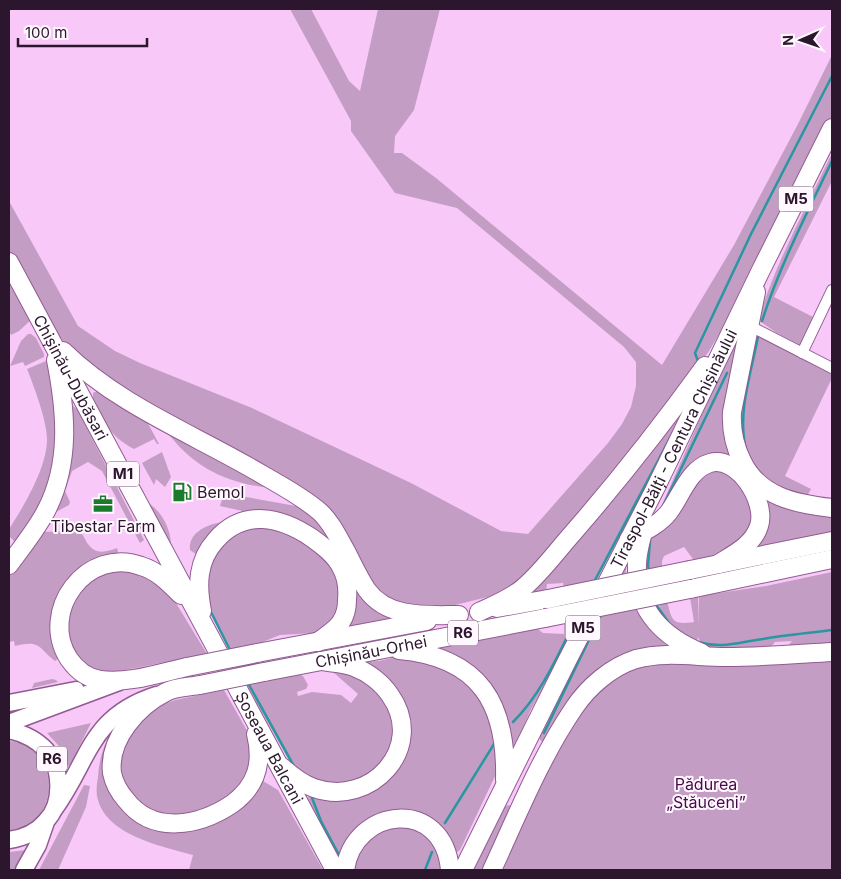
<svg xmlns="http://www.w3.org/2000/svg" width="841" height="879" viewBox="0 0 841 879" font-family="Inter,sans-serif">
<rect width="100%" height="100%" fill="#f8c8f8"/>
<path fill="#c49dc4" d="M290 9H311L349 81 360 91 378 9H440L414 110 395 136 394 153H402L436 178 662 365 734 245 798 124 832 55V116L743 295 709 351 679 394 546 556 504 593 455 605 418 611 379 595 343 536 175 420 75 357 36 304 9 253V201L78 326 115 351 140 363 252 408 411 483 501 531 528 534 608 443 622 424 631 407 636 386V362L624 347 457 208 395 193 351 131V121Z
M832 153V181L774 297 815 318 800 345 777 333 758 320C776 262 806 208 832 153Z
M9 273 33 318 19 331 11 335 9 331Z
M740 332 735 460 725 459 667 504 661 507 737 335Z
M28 334H31L36 338 44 354V357L25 366 23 362 10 366 21 341Z
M756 337H762L832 373V378L785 476 811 489 805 500 797 499 750 469 737 429Z
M46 361 51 375 62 430 49 493 17 541H14L9 536V529C24 506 46 469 47 441 48 424 34 386 27 369Z
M99 390 144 416 159 444H157L154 439 134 449C108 435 106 423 93 399V393Z
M691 392 670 442 596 581 564 587 563 583 547 584 546 591 535 593 533 590Z
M73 406 77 409 144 540 140 543 102 471 88 462 72 471 65 491 70 502 69 505 54 513 69 410Z
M167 432 272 488C228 484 194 468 167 432Z
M162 452 171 477 165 487 156 479 154 485 142 463Z
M719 470 739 480 751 502 752 530 728 551 701 559H693L684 547 664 556 662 561V569L643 572 647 539 691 487 708 471Z
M759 491 832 514V535L747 552Z
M224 493 307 508 312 512 391 618 348 627 338 552 256 514 220 506Z
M148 503C162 511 171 530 171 545Z
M225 522 200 557 190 550C188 532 209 523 225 522Z
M258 523 300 535 340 575V612L326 628 315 633 280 635 255 645 231 650 215 619 211 609 208 586 207 572 221 540Z
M78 531C84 534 84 539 88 544 96 555 106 552 117 548L118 552 115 559 80 572 61 652 58 659 55 661C37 647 41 640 15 646L14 641 9 642V574L37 532Z
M627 555C626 567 625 579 628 591 633 614 654 632 669 648L627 660 546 739 543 742 540 740V736Z
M124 567 165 585 207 654 115 672C106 671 96 670 88 665 75 657 62 632 66 617 68 607 84 585 90 576Z
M832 572V646L787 647 792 641 775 642 770 648 709 649 700 642 698 637 697 641C680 635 666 621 659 605L658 603 667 601C672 621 672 625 694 622L690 597H698V625L699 596 766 586Z
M578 620 556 665 530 711 512 756 499 710 426 649 535 627 543 633 564 634V622Z
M401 656 432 662 474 687 496 732 497 772 460 850 457 852 454 850 449 840 402 815 343 857 337 858 308 799 309 794 372 788 407 717C398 682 388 680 359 662L379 661Z
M832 658V870H497L512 837 577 715 608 680 645 662Z
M336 668 356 672 385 698 397 737 378 770 349 785 320 783 293 768 247 685 298 674 303 676 308 685 306 689 297 692 298 696 312 692 341 695 351 703 358 694 333 672Z
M52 679 56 680 58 682 32 688 34 683Z
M224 690 254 743 256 751 239 793 200 816H156L122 787 117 761 126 734 153 708 175 700Z
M91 723 70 765 68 766 58 745 47 733Z
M116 727 110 771 163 828 263 781 278 790 323 870H189L193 855C161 846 104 835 97 796 96 790 97 783 98 777 99 759 104 741 116 727Z
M9 741C62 745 62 827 9 831Z
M84 785 90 786 86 807 58 870H39Z
M510 805 511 808 487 870H471L505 806Z
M399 824 429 834 447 870H351L369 836Z
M26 850 16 870H9V852Z"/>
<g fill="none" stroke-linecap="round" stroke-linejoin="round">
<path stroke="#2a96a2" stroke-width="2.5" d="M762 321C780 265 807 213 832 161
M698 361 695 353 751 234 832 76
M746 450C737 413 751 373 758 337
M664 504 727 373
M650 573 648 566 650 541
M594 582 670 438
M655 603 669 623
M210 610 231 652
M698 642C723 649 738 642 763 639 786 635 809 633 832 630
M248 683 295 768
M513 722C542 693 558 655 576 619
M544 733 601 615
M312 798 321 821 339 855
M445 823 494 744
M425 870 432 852"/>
<defs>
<path id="minor" d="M750 326 832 368
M802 353 832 290"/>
<path id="primary" d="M9 703 76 690
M9 723 119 682
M9 730C22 733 36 739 46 750 62 768 63 804 46 821 37 832 23 838 9 840
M53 811C90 761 88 717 156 695
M24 870 38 845 46 822"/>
<g id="trunk">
<path id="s1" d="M9 262 335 870"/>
<path d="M756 292 732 412C731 429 734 445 742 461 759 497 796 504 832 508"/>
<path d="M63 351C119 406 196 435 263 475 282 486 303 497 320 512 332 523 339 539 347 553 353 565 359 578 367 590 388 619 427 615 459 615"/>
<path d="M645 525C641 539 636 555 637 570 637 612 665 638 702 653"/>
<path d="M629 539C643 532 659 525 669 512 681 496 689 469 710 463 738 455 767 502 759 526 753 545 734 554 718 564"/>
<path d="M9 565C22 547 36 530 46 511 71 463 66 411 56 360"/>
<path d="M690 570 832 541"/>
<path d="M690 589 832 559"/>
<path d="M181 595C169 583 158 571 141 566 87 546 38 611 69 659 76 669 87 678 100 680 128 684 160 673 187 667"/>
<path d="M497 608 548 599"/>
<path d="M202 611C197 585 197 561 216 540 244 508 281 517 312 538 323 546 335 555 341 567 347 577 348 589 347 600 347 608 345 616 341 622 336 630 325 636 318 642"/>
<path d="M479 612C494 605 510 599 523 588 541 573 556 552 572 534 619 480 663 424 705 366"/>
<path d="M399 650C480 657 507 704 505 780"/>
<path d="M257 653 427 621"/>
<path id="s2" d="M264 672 545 618"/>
<path d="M200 685C189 687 176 687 166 692 138 706 108 739 112 773 114 783 119 792 126 800 153 835 199 826 232 804 257 786 263 763 256 734"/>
<path d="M282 767C292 776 302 784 314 788 371 808 427 747 390 695 382 683 368 672 354 667 344 663 332 663 321 661"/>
<path d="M345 870C354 806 444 797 450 870"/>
<path id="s3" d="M463 870 569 657 655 489 761 270 832 128"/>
<path d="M492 870C517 816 540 758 574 708 588 687 611 667 636 659 665 651 696 657 726 657 761 657 797 654 832 652"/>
</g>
</defs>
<use href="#minor" stroke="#915b92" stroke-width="12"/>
<use href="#primary" stroke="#915b92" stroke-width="19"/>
<use href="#trunk" stroke="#915b92" stroke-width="20"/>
<use href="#minor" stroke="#fff" stroke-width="10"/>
<use href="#primary" stroke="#fff" stroke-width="16"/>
<use href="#trunk" stroke="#fff" stroke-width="18"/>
<defs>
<path id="trunk-bridge" d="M548 599 690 570
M545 618 690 589
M187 667 257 653
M200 685 264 672"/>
</defs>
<use href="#trunk-bridge" stroke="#915b92" stroke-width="20" stroke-linecap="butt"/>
<use href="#trunk-bridge" stroke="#fff" stroke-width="18"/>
</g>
<defs>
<symbol id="fuel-bare" viewBox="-9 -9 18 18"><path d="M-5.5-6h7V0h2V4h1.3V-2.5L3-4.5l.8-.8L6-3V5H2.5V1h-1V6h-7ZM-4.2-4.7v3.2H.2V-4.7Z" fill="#1b7b2d" stroke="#fff9ff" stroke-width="2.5" paint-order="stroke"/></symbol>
<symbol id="office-bare" viewBox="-9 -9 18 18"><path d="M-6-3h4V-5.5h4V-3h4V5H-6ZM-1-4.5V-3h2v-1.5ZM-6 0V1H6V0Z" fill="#1b7b2d" stroke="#fff9ff" stroke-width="2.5" paint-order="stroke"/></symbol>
</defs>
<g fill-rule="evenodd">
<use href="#fuel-bare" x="168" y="478" width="28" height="28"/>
<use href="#office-bare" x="89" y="490" width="28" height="28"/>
</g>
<g text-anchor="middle" stroke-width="4" stroke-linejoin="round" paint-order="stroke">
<g fill="#fff9ff" stroke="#6b5a6c" stroke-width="1">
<rect x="778.5" y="186.5" width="35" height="25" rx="4"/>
<rect x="107" y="461.5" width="32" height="25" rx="4"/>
<rect x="565.5" y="615.5" width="35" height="25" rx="4"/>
<rect x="448" y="620.5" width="30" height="25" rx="4"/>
<rect x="37" y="746.5" width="30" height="25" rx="4"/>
</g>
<g font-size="15" font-weight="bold" fill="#2c162d">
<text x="796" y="204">M5</text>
<text x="123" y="479">M1</text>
<text x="583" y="633">M5</text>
<text x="463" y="638">R6</text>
<text x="52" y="764">R6</text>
</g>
<g font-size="16" fill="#2c162d" stroke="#fff9ff">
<text dy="6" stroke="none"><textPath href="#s1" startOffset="131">Chișinău-Dubăsari</textPath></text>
<text dy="6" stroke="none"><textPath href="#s3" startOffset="471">Tiraspol-Bălți - Centura Chișinăului</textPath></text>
<text dy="6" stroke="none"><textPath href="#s2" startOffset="109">Chișinău-Orhei</textPath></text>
<text dy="6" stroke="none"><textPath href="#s1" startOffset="551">Șoseaua Balcani</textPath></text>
</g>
<g font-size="16" fill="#2c162d" stroke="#fff9ff" text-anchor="start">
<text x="197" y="498">Bemol</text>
<text x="103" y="532" text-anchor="middle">Tibestar Farm</text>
</g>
<g font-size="16" fill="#49084c" stroke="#fff9ff">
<text x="706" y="790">Pădurea<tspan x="706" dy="18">„Stăuceni”</tspan></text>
</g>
</g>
<rect width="841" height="879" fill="none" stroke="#2c162d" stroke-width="20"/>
<g transform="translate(801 40) rotate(268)" stroke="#fff9ff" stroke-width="4" paint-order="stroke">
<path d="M0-4L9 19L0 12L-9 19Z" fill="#2c162d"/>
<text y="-8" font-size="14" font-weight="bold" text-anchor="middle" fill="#2c162d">N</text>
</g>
<path d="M18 38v8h129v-8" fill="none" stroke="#2c162d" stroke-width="2.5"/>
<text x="25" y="38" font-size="15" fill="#2c162d" stroke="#fff9ff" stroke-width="4" paint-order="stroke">100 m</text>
</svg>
